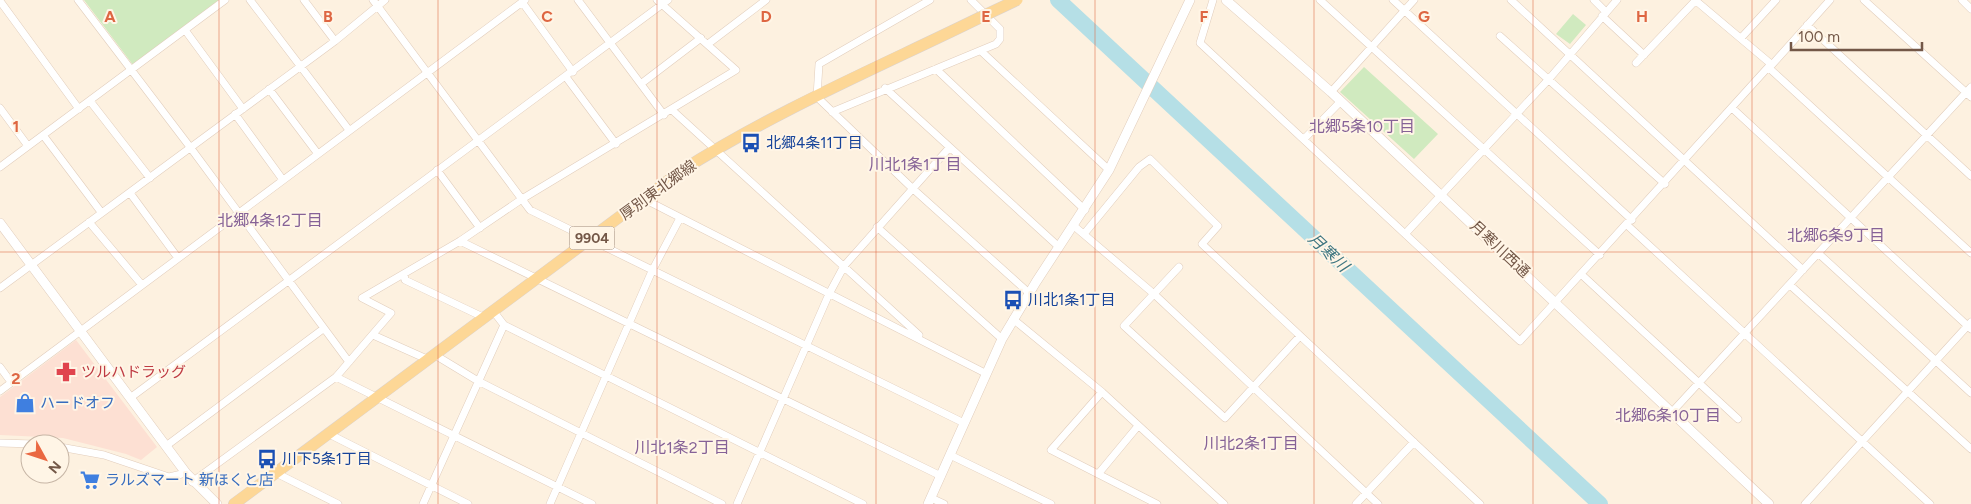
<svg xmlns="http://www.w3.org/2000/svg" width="1971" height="504" viewBox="0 0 1971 504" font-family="Figtree,'Noto Sans JP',sans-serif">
<rect width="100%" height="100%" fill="#fdf1e0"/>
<path fill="#fde0d3" d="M76 340 157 447 141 460 126 454 63 438 0 435V397Z"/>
<path fill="#d0eabf" d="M84 0H219L133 65Z
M1573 14 1586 25 1570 44 1556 34Z
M1364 67 1438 134 1414 159 1340 92Z"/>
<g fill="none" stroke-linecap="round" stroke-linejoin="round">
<path stroke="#b5dfe6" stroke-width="16" d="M1058 0 1600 504"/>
<defs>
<path id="minor" d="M78 0 190 147 349 362
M250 0 349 130
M304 0 335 41
M373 0 530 210 964 423
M578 0 664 115
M930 0 819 64 817 97 912 188 1029 293
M1213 0 1200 43 1520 341 1771 64 1695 0
M1320 0 1600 255
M1393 0 1632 220
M1511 0 1803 270
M1594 0 1606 12
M1830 0 1769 68 1971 253
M1864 0 1971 97
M1962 0 1971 9
M0 1 79 109
M522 2 573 72
M1602 16 1644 55
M1807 25 1971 176
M185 30 243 109
M1500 36 1665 184
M1741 38 1776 0
M708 44 766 0
M982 52 1109 170
M1636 63 1696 0
M936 69 1085 210
M566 77 616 144
M642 83 701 38
M885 88 1059 247
M269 89 318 154
M1331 92 1414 0
M90 101 150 178
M0 108 28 146
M1732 108 1971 329
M672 110 919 335
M832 112 996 44 1000 39V29L971 0
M235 114 283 180
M43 135 101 212
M1304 139 1341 101
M0 167 225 0
M437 170 480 228
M130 193 178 258
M644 199 985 373
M89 222 142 285
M1627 225 1930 504
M1074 226 1154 294 1378 504
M877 227 1002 339
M1084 234 1139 167 1150 159 1218 226 1202 244 1480 504
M1405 234 1549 79 1617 0
M460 241 941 476
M1818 253 1971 393
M1179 267 1124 326 1225 418 1300 336
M404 274 405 280 485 318
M1582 275 1738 419
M1790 285 1971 449
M0 288 335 41 385 0
M1013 319 1102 392 1224 504
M504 325 863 504
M373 335 429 360
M435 355 478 381 722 504
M0 367 11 382
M336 377 592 504
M0 391 525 0
M1102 392 1051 450 1157 504
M130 398 668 0
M1672 412 1971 87
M329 434 468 504
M0 443 34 444
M166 446 323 329
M60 447 104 455 169 477 186 473
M950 455 1051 504
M276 473 338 504
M1099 473 1138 426
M192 482 336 377 391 313 362 298 460 241 522 199 736 70 657 0
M931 498 944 504
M423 504 504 325 494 312
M550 504 652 271 680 218
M737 504 829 294 844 266 949 148
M1356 504 1414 442
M1805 504 1971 322"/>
<path id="tertiary" d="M1226 0 1331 92 1769 504
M0 223 186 473 217 504
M928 504 1002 339 1036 282 1109 170 1190 0"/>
<path id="primary" d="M234 504 681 171C775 111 879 67 979 18"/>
</defs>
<use href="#minor" stroke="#e1cdbc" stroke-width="8"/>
<use href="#tertiary" stroke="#e1cdbc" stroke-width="10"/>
<use href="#primary" stroke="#dbd3cf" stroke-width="12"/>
<use href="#minor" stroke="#fff" stroke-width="7"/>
<use href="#tertiary" stroke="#fff" stroke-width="9"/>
<use href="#primary" stroke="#fdd796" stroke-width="11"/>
<defs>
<path id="primary-bridge" d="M979 18 1017 0"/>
</defs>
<use href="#primary-bridge" stroke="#dbd3cf" stroke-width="12" stroke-linecap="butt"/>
<use href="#primary-bridge" stroke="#fdd796" stroke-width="11"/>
</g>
<path fill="none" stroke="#de6642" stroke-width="1" stroke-opacity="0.55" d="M219 0V504M438 0V504M657 0V504M876 0V504M1095 0V504M1314 0V504M1533 0V504M1752 0V504M0 252H1971"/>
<defs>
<symbol id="bus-bare" viewBox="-9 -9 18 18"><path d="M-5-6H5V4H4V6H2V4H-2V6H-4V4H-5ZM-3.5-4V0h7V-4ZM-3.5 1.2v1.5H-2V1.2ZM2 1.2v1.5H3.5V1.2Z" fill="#1a4fb4" stroke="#fff5e6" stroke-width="2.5" paint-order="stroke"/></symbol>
<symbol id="pharmacy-bare" viewBox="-9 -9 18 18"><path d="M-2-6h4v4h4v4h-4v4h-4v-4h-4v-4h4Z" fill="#e0444e" stroke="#fff5e6" stroke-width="2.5" paint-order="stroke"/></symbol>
<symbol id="shop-bare" viewBox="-9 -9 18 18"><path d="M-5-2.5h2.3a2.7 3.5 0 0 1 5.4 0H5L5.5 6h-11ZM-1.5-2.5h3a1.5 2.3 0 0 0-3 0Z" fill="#3f7fe0" stroke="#fff5e6" stroke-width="2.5" paint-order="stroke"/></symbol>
<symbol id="supermarket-bare" viewBox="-9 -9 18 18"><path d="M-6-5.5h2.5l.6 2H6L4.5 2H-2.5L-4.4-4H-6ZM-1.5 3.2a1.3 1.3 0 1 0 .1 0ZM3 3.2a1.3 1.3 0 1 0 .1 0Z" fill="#3f7fe0" stroke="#fff5e6" stroke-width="2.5" paint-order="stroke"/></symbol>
</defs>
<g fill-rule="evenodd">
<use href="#bus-bare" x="737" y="129" width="28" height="28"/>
<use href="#bus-bare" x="999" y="286" width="28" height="28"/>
<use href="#pharmacy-bare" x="52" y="358" width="28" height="28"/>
<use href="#shop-bare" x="11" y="389" width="28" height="28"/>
<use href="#bus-bare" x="253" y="445" width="28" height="28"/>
<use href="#supermarket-bare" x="76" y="466" width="28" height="28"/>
</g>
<g text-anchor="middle" stroke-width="4" stroke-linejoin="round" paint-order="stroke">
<rect fill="#fff5e6" stroke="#9d8677" stroke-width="1" x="569.5" y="226.5" width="45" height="23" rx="4"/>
<g font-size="14" font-weight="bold" fill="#735747">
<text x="592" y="243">9904</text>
</g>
<g font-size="15" fill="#164399" stroke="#fff5e6" text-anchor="start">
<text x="766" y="148">北郷4条11丁目</text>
<text x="1028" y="305">川北1条1丁目</text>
<text x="282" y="464">川下5条1丁目</text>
</g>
<g font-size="15" fill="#735747" stroke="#fff5e6">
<text transform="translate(658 190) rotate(-36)" y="5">厚別東北郷線</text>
<text transform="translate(1500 249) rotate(43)" y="5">月寒川西通</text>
</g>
<g font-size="15" fill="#be3a42" stroke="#fff5e6" text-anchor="start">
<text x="81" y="377">ツルハドラッグ</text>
</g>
<g font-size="15" fill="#366cbe" stroke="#fff5e6" text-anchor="start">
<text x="40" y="408">ハードオフ</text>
<text x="105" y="485">ラルズマート 新ほくと店</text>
</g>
<g font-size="16" fill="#866297" stroke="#fff5e6">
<text x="1362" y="132">北郷5条10丁目</text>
<text x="915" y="170">川北1条1丁目</text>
<text x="270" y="226">北郷4条12丁目</text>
<text x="1836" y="241">北郷6条9丁目</text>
<text x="1668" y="421">北郷6条10丁目</text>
<text x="1251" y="449">川北2条1丁目</text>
<text x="682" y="453">川北1条2丁目</text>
</g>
<g font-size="16" font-style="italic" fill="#3e7681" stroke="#fff5e6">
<text transform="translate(1329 252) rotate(43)" y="6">月寒川</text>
</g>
</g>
<g font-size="16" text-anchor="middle" font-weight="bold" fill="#de6642" stroke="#fff5e6" stroke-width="4" stroke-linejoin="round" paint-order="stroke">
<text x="110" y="22">A</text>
<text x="328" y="22">B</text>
<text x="547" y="22">C</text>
<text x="766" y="22">D</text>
<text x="986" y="22">E</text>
<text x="1204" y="22">F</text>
<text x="1424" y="22">G</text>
<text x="1642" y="22">H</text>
<text x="16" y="132">1</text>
<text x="16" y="384">2</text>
</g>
<g transform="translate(45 459) rotate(130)"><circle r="24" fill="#fff5e6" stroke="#c7b6a6"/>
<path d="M0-4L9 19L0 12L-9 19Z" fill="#ea6842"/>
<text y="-8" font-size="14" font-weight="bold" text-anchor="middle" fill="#735747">N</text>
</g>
<path d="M1791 42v8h131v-8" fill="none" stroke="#735747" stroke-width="2.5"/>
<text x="1798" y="42" font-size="15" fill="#735747" stroke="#fff5e6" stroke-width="4" paint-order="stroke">100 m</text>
</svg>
